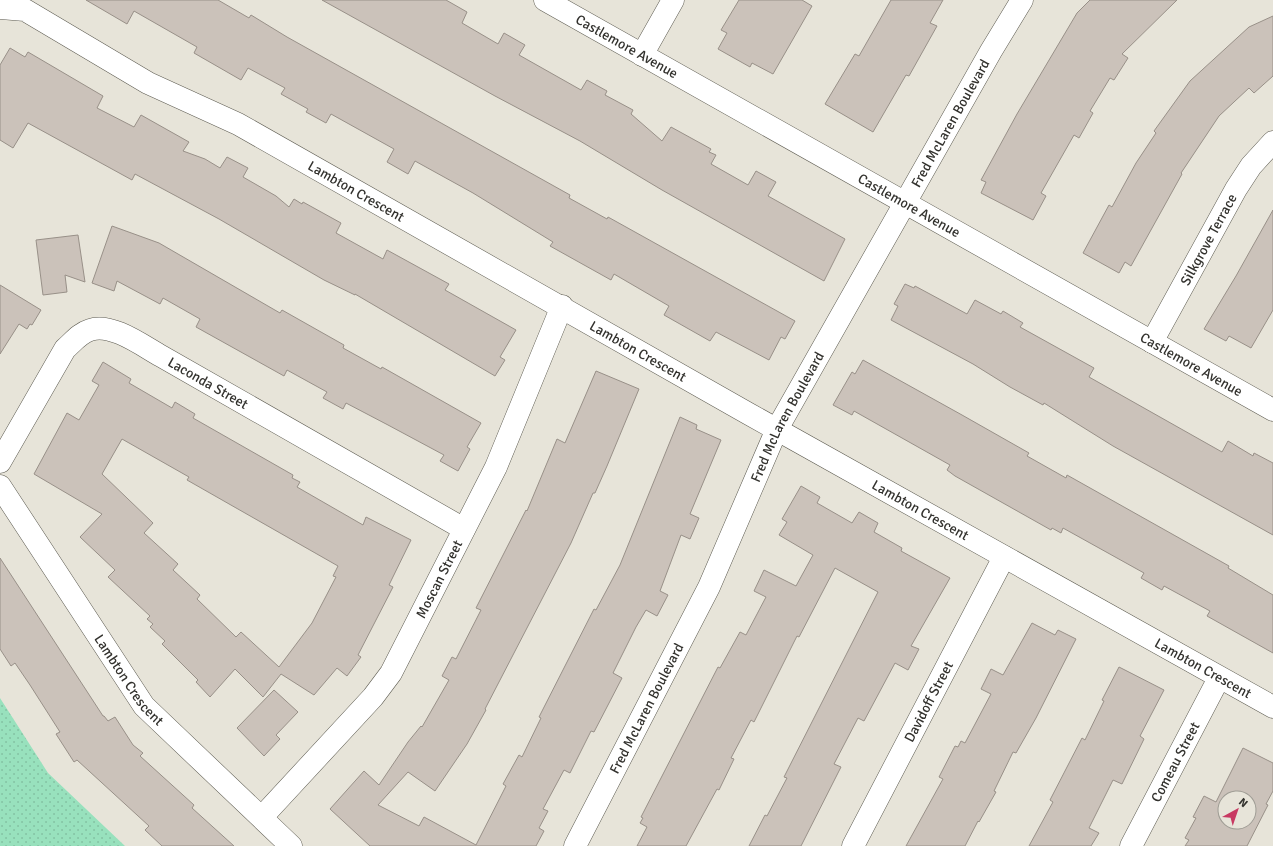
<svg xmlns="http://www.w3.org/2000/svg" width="1273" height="846" viewBox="0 0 1273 846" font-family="Signika,sans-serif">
<defs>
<pattern id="grass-dots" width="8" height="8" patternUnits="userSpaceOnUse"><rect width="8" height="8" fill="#98e1bd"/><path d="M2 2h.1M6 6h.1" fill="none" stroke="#83c2a3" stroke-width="1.8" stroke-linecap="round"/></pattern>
</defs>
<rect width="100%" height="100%" fill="#e7e4d9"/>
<path fill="url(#grass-dots)" d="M0 698 48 773 125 846H0Z"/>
<path fill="#cbc2ba" stroke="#989088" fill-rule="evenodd" d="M86 0H218L249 18 251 15 287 37 570 195 569 198 607 219 608 217 795 321 785 339 781 337 769 360 716 332 710 341 664 315 669 306 614 274 611 280 550 246 553 242 473 193 415 161 408 174 387 162 394 149 331 114 326 123 306 112 308 109 281 94 285 88 248 68 241 80 194 53 197 47 134 11 127 24Z
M322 0H446L467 12 462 23 498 44 504 33 525 45 519 55 581 90 587 80 607 91 605 95 633 110 631 114 662 141 671 127 711 149 709 152 716 155 711 164 748 185 756 171 776 182 768 196 845 239 824 281 662 190 580 141 495 96Z
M739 0H802L812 6 773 74 752 63 750 67 718 49 727 33 721 30Z
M891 0H943L930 23 937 26 909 76 906 75 873 132 825 104 855 54 859 56Z
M1090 0H1177L1122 54 1128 58 1114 80 1110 78 1090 111 1093 113 1079 138 1074 135 1041 193 1046 196 1033 220 981 193 986 182 981 180 1017 114 1077 13Z
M1273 16V76L1254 93 1249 88 1219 116 1181 173 1182 174 1131 266 1125 262 1119 273 1083 253 1109 205 1112 207 1136 163 1156 133 1154 131 1190 81 1249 27Z
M10 48 25 57 28 52 103 96 97 108 134 127 141 115 189 142 183 151 205 159 220 168 227 157 248 168 243 177 276 196 289 207 294 199 302 204 303 202 341 223 336 233 383 259 387 250 449 284 445 290 516 330 500 357 505 360 495 376 355 294V295L324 280 219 219 135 174 132 180 28 123 13 148 0 140V65Z
M1273 210V310L1251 348 1229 336 1226 341 1204 329 1236 276Z
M112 226 159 243 280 313 282 310 344 345 343 348 381 369 382 367 481 423 467 447 470 449 458 471 440 461 444 455 388 425 346 403 343 409 323 398 327 392 287 370 284 376 196 327 200 319 163 298 160 304 117 281 114 291 92 283Z
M78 235 85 282 65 275 67 292 43 295 36 240Z
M905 284 914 288 915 286 967 314 975 300 1001 314 1003 311 1023 323 1020 327 1094 368 1089 377 1222 452 1228 441 1253 456 1254 453 1273 463V535L1113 446 1044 403 1043 405 1010 387 973 364 891 320 898 306 894 304Z
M0 285 41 310 32 325 30 324 27 329 19 324 0 354Z
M863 360 962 415 1029 453 1027 456 1066 478 1067 475 1229 566 1228 568 1273 595V653L1207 616 1210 611 1164 586 1162 590 1141 578 1144 573 1063 528 1061 533 1052 528 1051 530 955 476 947 470 950 465 854 411 852 415 833 405 852 372 855 374Z
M103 362 131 379 129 383 172 408 175 402 195 414 193 418 293 475 292 478 300 482 297 487 363 525 366 517 411 540 389 585 393 587 358 655 361 657 347 676 337 668 314 695 281 674 263 697 235 669 210 697 196 682 198 680 162 644 165 641 150 627 153 624 147 619 150 616 108 577 115 570 80 537 102 514 34 474 67 413 79 420 99 385 92 381ZM122 439 189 477 187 480 338 566 333 576 336 577 312 623 279 667 241 632 236 637 197 599 200 595 173 570 178 564 144 533 153 523 102 474Z
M596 371 639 389 607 466 595 493H593L571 543 485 709 486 710 467 744 435 791 408 772 378 805 419 826 424 817 476 845 506 786 503 784 519 755 522 757 541 718 539 717 594 609 596 610 620 565 680 417 697 425 696 429 721 440 690 514 699 518 690 539 681 535 660 591 668 595 657 616 646 610 636 627 613 673 622 678 594 732 591 731 570 773 564 770 543 809 548 811 539 828 544 831 536 846H370L330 809 364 771 379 785 408 742 421 726 422 727 449 680 442 676 452 657 456 659 481 610 476 608 526 510 527 511 557 439 565 443Z
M801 486 820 497 817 503 852 523 859 512 878 523 874 532 902 548 901 551 950 578 911 646 919 649 908 670 895 663 864 721 858 718 834 764 841 767 801 846H749L765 815 767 816 787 778 784 777 878 592 835 568 799 637 797 636 754 722 751 720 731 758 734 759 719 790 717 789 686 846H637L647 827 640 823 643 818 641 817 718 667 720 668 740 632 746 635 766 597 754 591 764 570 796 586 813 555 779 535 787 522 782 519Z
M0 558 103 716H104L108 721 115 717 133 745 143 753 140 756 194 805 192 808 234 846H162L145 830 149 826 77 760 74 762 56 734 60 732 30 685 15 663 11 666 0 649Z
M1032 623 1055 635 1058 630 1076 639 1036 718 1016 753 1013 752 994 791 996 792 979 822 978 821 965 846H906L943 779 939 777 955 746 958 747 961 741 965 743 991 694 981 689 991 669 1003 675Z
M1119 667 1164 690 1140 736 1144 739 1122 784 1113 780 1089 828 1099 833 1091 846H1029L1053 802 1050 800 1082 738 1085 740 1104 701 1102 700Z
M274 690 298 712 276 735 280 739 264 756 237 728Z
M1243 748 1273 763V791L1266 804 1268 805 1247 846H1185L1189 840 1185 838 1196 818 1193 817 1204 796 1216 802ZM1225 798H1249V822H1225Z"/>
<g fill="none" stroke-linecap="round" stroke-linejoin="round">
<defs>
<g id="street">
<path id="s1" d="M0 8 25 10 148 83 238 124 749 414 1273 707"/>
<path d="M642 55 673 0"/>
<path id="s2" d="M1152 342 1236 189 1251 166 1273 142"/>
<path id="s3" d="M0 462 65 349C73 342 80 333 90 330 111 322 143 346 161 356L464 529"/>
<path id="s4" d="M0 486 144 706 291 846"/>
<path id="s5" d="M262 817 373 697 391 673 496 467 562 306"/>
<path id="s6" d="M575 846 709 587 777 429 991 51 1022 0"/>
<path id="s7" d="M853 846 1004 557"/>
<path id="s8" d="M1131 846 1219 678"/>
</g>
<g id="secondary">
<path id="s9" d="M545 0 1273 410"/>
</g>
</defs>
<use href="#street" stroke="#5e5c52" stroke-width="23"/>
<use href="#secondary" stroke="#5e5c52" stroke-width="23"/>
<use href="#street" stroke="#fff" stroke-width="22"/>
<use href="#secondary" stroke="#fff" stroke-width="22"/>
</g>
<g text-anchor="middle" stroke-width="4" stroke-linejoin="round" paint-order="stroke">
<g font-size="14" fill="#33322e" stroke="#e7e4d9">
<text dy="5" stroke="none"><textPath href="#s9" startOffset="94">Castlemore Avenue</textPath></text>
<text dy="5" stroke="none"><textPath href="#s6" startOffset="815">Fred McLaren Boulevard</textPath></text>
<text dy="5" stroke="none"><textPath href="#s1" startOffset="403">Lambton Crescent</textPath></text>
<text dy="5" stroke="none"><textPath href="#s9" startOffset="418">Castlemore Avenue</textPath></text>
<text dy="5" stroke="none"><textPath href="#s2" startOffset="117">Silkgrove Terrace</textPath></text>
<text dy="5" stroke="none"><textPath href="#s1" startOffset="727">Lambton Crescent</textPath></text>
<text dy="5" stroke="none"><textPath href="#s9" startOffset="742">Castlemore Avenue</textPath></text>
<text dy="5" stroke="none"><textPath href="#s3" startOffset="294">Laconda Street</textPath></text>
<text dy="5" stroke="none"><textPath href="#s6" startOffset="479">Fred McLaren Boulevard</textPath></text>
<text dy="5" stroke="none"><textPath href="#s1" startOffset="1051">Lambton Crescent</textPath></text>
<text dy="5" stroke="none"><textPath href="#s5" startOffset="299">Moscan Street</textPath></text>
<text dy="5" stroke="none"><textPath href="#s1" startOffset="1375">Lambton Crescent</textPath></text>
<text dy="5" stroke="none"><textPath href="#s4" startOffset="233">Lambton Crescent</textPath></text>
<text dy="5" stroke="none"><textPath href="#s7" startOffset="163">Davidoff Street</textPath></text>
<text dy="5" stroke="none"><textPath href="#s6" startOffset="155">Fred McLaren Boulevard</textPath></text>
<text dy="5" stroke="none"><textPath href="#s8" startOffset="95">Comeau Street</textPath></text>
</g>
</g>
<g transform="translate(1237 810) rotate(40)"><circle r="19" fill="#e7e4d9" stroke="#9f9d95"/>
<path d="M0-3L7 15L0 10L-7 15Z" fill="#c83962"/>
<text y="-6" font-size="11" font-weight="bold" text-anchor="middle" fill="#33322e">N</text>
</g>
</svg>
